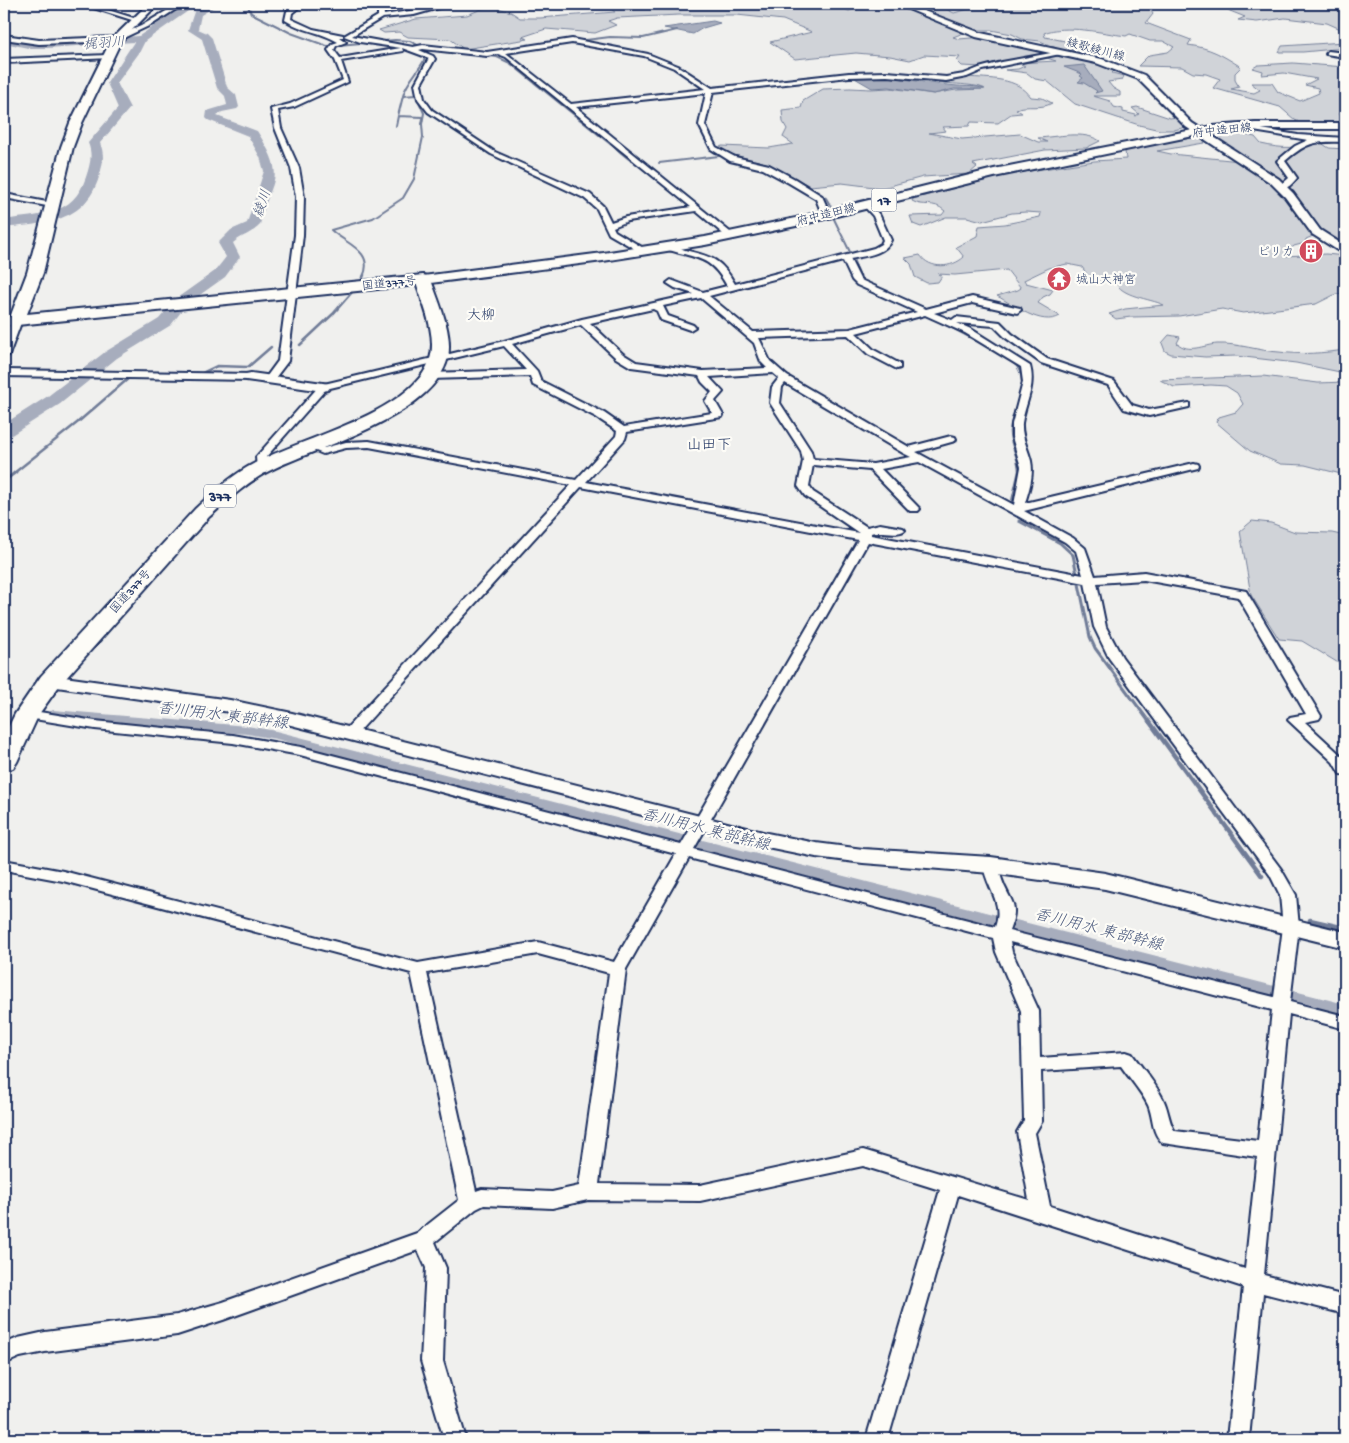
<svg xmlns="http://www.w3.org/2000/svg" width="1349" height="1443" viewBox="0 0 1349 1443" font-family="'Gochi Hand','Klee One',sans-serif">
<rect width="100%" height="100%" fill="#f0f0ee"/>
<filter id="ink" filterUnits="userSpaceOnUse"><feTurbulence type="fractalNoise" baseFrequency=".02" numOctaves="2"/><feDisplacementMap in="SourceGraphic" scale="10" xChannelSelector="R" yChannelSelector="G"/><feConvolveMatrix kernelMatrix="1 2 1 2 8 2 1 2 1" color-interpolation-filters="sRGB"/></filter>
<g filter="url(#ink)">
<path fill="#d0d3d8" stroke="#76819b" d="M533 4H842L844 9 849 11 866 4H894L966 32 953 37 959 39 983 37 1051 53 982 67 962 66 957 61 960 57 924 55 910 60 890 56 856 53 795 59 770 42 812 32 783 20 737 15H679L617 18 608 21 616 25 595 33 546 29 522 37 528 39 464 49 450 39 408 37 399 32 384 33 379 30 416 19 467 15 484 8 495 7 511 12 520 18H540L615 12 611 9C600 10 591 8 580 8 561 7 552 10 533 4Z
M905 4H936L954 13 972 8V4H1187L1150 9 1153 14 1146 23 1191 40 1188 45C1211 48 1222 55 1241 67L1235 73V80L1239 87 1231 89 1254 93 1260 90 1251 83H1272L1278 92 1300 101 1319 93 1318 88 1305 85 1317 79 1284 73 1262 75 1263 71 1253 68 1258 65 1293 63 1345 67V114H1338L1345 116V123L1306 125 1295 120 1280 107 1213 88 1220 79 1206 74 1193 73 1182 67 1138 66 1149 55 1168 52 1174 47 1163 41H1150L1130 34 1126 36C1103 33 1065 24 1044 33L1045 37 1075 43 1068 47 1074 51 1061 50 1040 41 1022 39 1012 34 991 30H970Z
M1220 4H1345V31L1327 23 1285 18 1257 22 1238 20 1245 17 1230 11Z
M1345 42V48L1303 52H1279L1282 46Z
M1057 55 1100 63 1114 71 1112 73 1124 76 1122 80 1108 82 1113 88 1120 92V96H1093L1110 101 1114 107 1123 109V112L1136 115 1135 116 1139 114 1132 108 1137 107 1170 118 1177 117 1186 127 1174 130H1160L1139 125 1075 104 1047 81 1035 79 1027 73 1005 70 1018 69 1025 66 1019 63 1056 61 1044 57Z
M967 77C990 79 1017 77 1031 97L1042 98 1052 103C1041 110 1027 104 1016 109L1022 113 1011 114 998 123 971 122 969 126 943 127 946 131 929 133 962 139 1020 134 1038 142H1047L1038 138C1056 137 1084 130 1100 141L1086 148 1045 150 973 164 977 167 969 174 923 177 882 188 842 183 810 186 769 164 727 153 718 148 722 146 769 148 793 144 783 137 787 129 783 122 782 110 801 108 803 101 823 89 850 88 871 89 890 88 933 94 956 90 985 89C978 84 946 84 934 82Z
M1241 130 1247 132 1246 135 1255 137 1261 144C1283 149 1296 149 1318 141L1329 148 1345 149V222L1339 230 1345 236V248L1319 231 1289 186 1214 139 1212 135Z
M1183 138H1203L1206 141 1204 143 1157 151 1171 154 1240 161 1278 188 1313 236 1306 239 1305 243 1294 246 1283 256 1326 254 1345 256V293L1336 294 1316 304 1262 311 1243 313 1222 309 1179 316 1131 317 1116 319 1109 314 1125 309 1164 305C1149 298 1121 297 1115 281L1090 279 1082 267 1067 264 1049 268 1024 280 1026 283 1053 290 1050 294 1043 297 1038 303 1060 316C1041 327 1014 305 997 296L1018 290 1021 288 1007 270 955 275 938 274 942 276 938 282 927 283 915 277 911 264 905 258 920 255C930 270 952 268 964 257L956 247 977 236 979 226 1005 224 1040 217 1041 213 1026 212 1012 213 982 221 967 217H946L921 227 913 224 910 216 942 215 945 211C933 200 924 208 912 201L913 199 1005 175 1094 161 1126 159 1125 151Z
M1169 335 1180 337 1177 343C1189 354 1203 345 1217 344 1238 343 1259 351 1279 352 1302 355 1323 353 1345 350V373L1296 363 1236 356 1205 357 1171 354 1165 351 1162 343Z
M1263 376 1318 383 1345 382V475L1305 465 1281 464 1250 451 1216 422 1219 417 1236 412 1243 404 1237 393 1226 386 1211 385 1174 387 1160 380Z
M1252 521 1271 523 1295 532 1332 533 1345 536V667L1302 641 1279 639 1251 595 1240 531Z"/>
<path fill="#a7adbd" stroke="#6f7b97" d="M713 21 720 23 703 28 693 34 664 28Z
M1084 65 1102 91 1095 93 1097 91 1084 83 1078 82 1083 78 1080 76 1082 74 1064 67Z
M871 75C900 77 928 84 957 86 966 87 976 85 984 89H954L934 94 889 87 872 88 853 77Z"/>
<g fill="none" stroke-linecap="round" stroke-linejoin="round">
<path stroke="#6f7b97" stroke-width="2" d="M247 4 251 13 291 33 327 46 395 40 410 41 421 47
M578 41 610 37 643 38 677 30
M485 55 497 57 510 63 630 160
M403 96 398 116 423 117
M396 126 398 116
M741 159 771 166
M659 163 719 156
M792 178 826 198 831 207
M834 219 851 254
M853 259 860 277
M363 277C375 251 346 244 331 230L373 218 403 198 414 179 423 137 422 124 424 113 416 95 403 96C407 77 430 63 426 48"/>
<path stroke="#6f7b97" stroke-width="2.5" d="M860 275 861 279
M361 282 364 275
M941 322 992 349
M300 345 333 314 353 291
M1013 362C1034 379 1012 409 1010 431 1009 443 1020 457 1019 473
M198 375 217 366 248 367 271 347
M14 473 77 423 129 378 174 379"/>
<path stroke="#6f7b97" stroke-width="3" d="M4 481 16 472
M1012 502 1019 472
M1019 521 1060 543 1073 555 1090 637 1095 648 1150 723"/>
<path stroke="#6f7b97" stroke-width="4.5" d="M1149 721 1262 876
M1310 920 1345 928"/>
<path fill="#a7adbd" fill-rule="evenodd" d="M53 710 247 726 276 731 1345 1004V1016L276 739 247 734 48 717 46 714Z"/>
<path fill="#a7adbd" fill-rule="evenodd" d="M187 4H198L145 41 139 53 117 83 130 108 100 143C105 155 103 165 99 177 85 223 45 223 4 228V220C40 214 73 217 86 177 90 165 93 155 88 143L118 108 107 83 134 42 48 48H28L4 43V37L28 42H48L139 36Z
M207 4H219L201 15 198 29 207 33 212 38 227 87 236 95 239 107 237 109 222 112 217 116 257 131C289 181 270 177 260 225 253 233 241 236 233 243L240 257 225 277 187 304 171 325 117 358 60 404 10 436 4 437V424L48 396 105 352 159 319 177 298 215 271 226 257 218 243 231 230 247 223 264 171 260 157 248 136 208 120 206 118 207 111 227 105 225 96 217 88 202 39 188 30 194 12Z"/>
<defs>
<path id="street" d="M81 4H89L140 20 135 21Z
M178 4H184L153 24 117 41 39 44 4 39V35L39 40 115 37 141 26Z
M297 4H303L292 13 291 19 313 29 343 35V37H339L346 42 336 46 334 50 340 58 401 48 360 42 344 36 378 16V4H383L384 15 453 4 414 15 382 18 352 36 413 47 423 45 487 52 572 39 648 54 678 66 712 88 849 73 887 72 946 77 964 74 979 68 1002 62 1062 51 1065 53 1002 66 983 70 967 77 946 81 887 76 849 77 713 92 705 125 716 147 735 157 769 165 795 179 822 196 830 214 826 216 822 214 816 199 789 183 763 169 730 161 711 149 699 125 706 93 576 107 735 236 728 238 696 211 628 221 613 227 615 231 645 249V253H642L609 234 597 209 584 198 491 154 428 112 418 99 415 84 429 58 402 48 403 51 341 61 348 82 294 107 278 110 281 128 299 168 304 197 303 235 288 361 272 382 269 383 264 380 278 361 295 235 296 197 291 168 275 128 271 109 290 104 343 80 335 60 328 50 332 44 338 42C322 32 302 31 285 20L287 11ZM572 43 644 56 674 68 705 89 571 104 506 53ZM423 49 487 56 498 54 506 57 691 207 626 217 611 222 603 206 590 194 495 152 432 110 424 99 421 84 435 59 433 56 419 50Z
M1328 51 1345 53V57L1326 54Z
M108 55 110 58 4 63V59Z
M1237 125 1298 135 1345 138V142C1316 141 1308 141 1285 161L1297 178C1292 184 1287 190 1278 189V185L1282 184 1289 178 1277 161 1295 146 1308 140 1235 128 1234 127Z
M10 195 52 203 56 205 52 207 10 199 4 201V197Z
M863 202H869L880 216 891 240C885 255 864 256 850 259L860 279 863 281 926 309 972 297 1020 308 1021 310 1017 313 972 303 934 313 952 320 956 317 1000 322 1012 334 1047 359 1114 381 1132 405 1149 410 1189 403V407L1149 416 1124 409 1108 385 1041 363 1006 338 994 326 957 323 971 329 1030 366C1036 387 1025 403 1022 423 1021 437 1028 448 1031 461 1034 475 1029 490 1025 503L1194 463 1198 464 1199 466 1198 468 1024 511 1073 538 1085 548 1095 576 1144 572 1246 591 1321 716 1319 719 1305 722 1345 759V775L1340 774 1333 762 1288 720 1290 717 1306 714 1238 597 1144 580 1097 583 1106 627 1122 657 1281 869 1296 895 1299 927 1290 1002 1345 1016V1029L1289 1014 1264 1275 1345 1296V1314L1263 1293 1249 1439H1227L1243 1287 958 1195 888 1439H866L940 1190 863 1166 700 1201 588 1200 552 1208 484 1205 476 1209 435 1242 446 1268 443 1361 466 1439H444L421 1361 426 1268 418 1250 223 1320 177 1335 45 1352 20 1357 4 1364V1344L18 1338 45 1332 177 1315 223 1302 417 1233 459 1200 411 973 63 881 4 870V860L63 871 418 963 538 942 614 962 676 854 300 755 233 743 95 729 22 717 20 714 22 711 27 710 95 721 233 735 301 747 681 845 858 540 581 487 355 736 350 737 343 733 345 730 571 485 369 447 346 448 323 454 306 447 305 445 306 443H314L324 448 346 442 369 441 576 480 616 436 617 431 596 417 533 385 530 376 430 379 425 376 430 373 526 370 504 346 326 389 266 457 265 469H257L256 457 320 385 504 341 582 319 694 294 675 288 667 283 671 280 703 292 727 286C710 255 697 259 666 249V245C673 244 679 248 685 250 712 257 720 258 735 284L874 248 881 244 883 240 873 216 862 204ZM843 261 852 280 857 285 917 312 850 329 753 332 709 296ZM701 298 754 343 761 362 767 368 703 371 636 362 623 354 590 323 653 309 657 311 661 320 690 330 695 327 693 325 668 316 663 306ZM925 315 965 333 1021 367 1023 382 1012 424V437L1021 467 1014 505 916 452 955 441 956 439 955 437 951 436 909 447 787 376 770 361 759 338 848 335 868 354 897 369 900 368V364L874 350 856 333ZM581 325 616 358 631 367 699 376 702 382 712 392 705 401 712 413 624 427 604 413 541 381 537 371 512 344ZM773 373 779 378 772 387 770 403 801 451 803 461 798 486 805 496 859 533 586 482 625 439 627 432 722 417 723 415 715 401 723 392 709 377ZM785 383 903 453 911 457 873 464 813 459 811 451 780 403 782 387ZM919 462 1065 542 1076 551 1083 575 871 535V533C881 530 898 536 905 530L903 528 880 524 867 527 813 492 809 486 813 465 870 470 910 511H918L920 509 918 507 881 469ZM868 542 1085 583 1094 627 1109 658 1270 875 1280 895 1283 927 1274 997 1009 931C1021 901 1009 903 1001 877 999 871 1000 866 996 861L991 860 986 861 983 865C987 890 1004 902 995 927L694 849ZM689 858 993 938 996 952 1021 1011 1024 1120 1017 1132 1029 1200 863 1150 700 1185 599 1184 626 969ZM1010 942 1272 1010 1258 1141 1175 1131C1170 1126 1168 1109 1164 1101 1156 1084 1143 1069 1132 1054L1126 1052 1040 1058 1039 1011 1012 952ZM538 954 609 973 579 1186 552 1192 482 1189 476 1191 427 973ZM1121 1066C1130 1079 1141 1091 1148 1105 1154 1119 1151 1133 1163 1143L1257 1157 1245 1269 1050 1206 1035 1133 1042 1121 1041 1071Z
M17 317 22 320 9 355 4 358C4 346 5 323 17 317Z
M4 370 251 374 256 377 251 380 4 376Z"/>
<path id="secondary" d="M896 4H906L981 33 1102 59 1144 75 1192 123 1279 179 1293 193 1320 230 1345 246V255L1312 234 1285 197 1271 183 1186 127 1138 79 1096 63 976 37Z
M251 373 323 383 328 384 330 387 328 390 323 391 246 380 244 377 246 374Z
M50 675 230 700 292 713 767 833 816 843 863 849 991 857 1105 873 1345 932V948L1105 889 991 873 863 863 816 857 767 847 291 725 230 712 43 685 40 681 43 677Z"/>
<path id="primary" d="M1255 123H1345V129H1255L1213 132 994 177 796 226 705 245 603 261 423 284 416 280 423 276 603 253 705 237 796 218 994 169 1213 126Z
M17 316 22 317 24 320 22 323 4 326V318Z"/>
<path id="highway" d="M148 4H158L121 41 82 123 73 147 43 273 27 314 423 275 429 277 431 280C439 303 453 333 448 357 434 417 318 446 269 471 247 482 227 501 209 517L59 686 39 714 17 762 13 768 4 770V736L15 714 41 676 195 509C213 492 233 474 255 463 301 438 413 413 430 359 437 336 424 307 417 285L17 325 11 323 9 320 27 273 61 147 70 123 111 40Z"/>
</defs>
<use href="#street" stroke="#1b2f5e" stroke-width="4"/>
<use href="#secondary" stroke="#1b2f5e" stroke-width="4"/>
<use href="#primary" stroke="#1b2f5e" stroke-width="4"/>
<use href="#highway" stroke="#1b2f5e" stroke-width="4"/>
<use href="#street" fill="#fdfcf7" fill-rule="evenodd"/>
<use href="#secondary" fill="#fdfcf7" fill-rule="evenodd"/>
<use href="#primary" fill="#fdfcf7" fill-rule="evenodd"/>
<use href="#highway" fill="#fdfcf7" fill-rule="evenodd"/>
</g>
</g>
<defs>
<symbol id="building-disc" viewBox="-11 -11 22 22"><circle r="9.5" fill="#d1495b" stroke="#fdfcf7"/><path d="M-4-6H4V6H1V3H-1V6H-4ZM-2.5-4.3h1.7v1.8h-1.7ZM.8-4.3h1.7v1.8H.8ZM-2.5-1h1.7V.8h-1.7ZM.8-1h1.7V.8H.8Z" fill="#fff"/></symbol>
<symbol id="temple-disc" viewBox="-11 -11 22 22"><circle r="9.5" fill="#d1495b" stroke="#fdfcf7"/><path d="M0-6L5-2H3V0L6.5 2.5H4V6H1.5V3h-3V6H-4V2.5H-6.5L-3 0V-2H-5Z" fill="#fff"/></symbol>
</defs>
<g fill-rule="evenodd">
<use href="#building-disc" x="1297" y="237" width="28" height="28"/>
<use href="#temple-disc" x="1045" y="265" width="28" height="28"/>
</g>
<g text-anchor="middle" stroke-width="4.5" stroke-linejoin="round" paint-order="stroke">
<g font-size="12" fill="#1b2f5e" stroke="#fdfcf7">
<text transform="translate(1096 49) rotate(15)" y="4">綾歌綾川線</text>
<text transform="translate(1222 130) rotate(-6)" y="4">府中造田線</text>
<text transform="translate(826 214) rotate(-14)" y="4">府中造田線</text>
<text transform="translate(389 283) rotate(-6)" y="4">国道377号</text>
<text transform="translate(130 591) rotate(-48)" y="4">国道377号</text>
</g>
<g font-size="12" fill="#1b2f5e" stroke="#fdfcf7" text-anchor="end">
<text x="1294" y="255">ピリカ</text>
<text x="1076" y="283" text-anchor="start">城山大神宮</text>
</g>
<g font-size="14" font-style="italic" fill="#4c5b7f" stroke="#fdfcf7">
<text transform="translate(104 42) rotate(-4)" y="5">梶羽川</text>
<text transform="translate(261 203) rotate(-71)" y="5">綾川</text>
</g>
<g fill="#fdfcf7" stroke="#5f6c8c" stroke-width="1">
<rect x="871.5" y="188.5" width="25" height="23" rx="4"/>
<rect x="204" y="484.5" width="32" height="23" rx="4"/>
</g>
<g font-size="14" font-weight="bold" fill="#1b2f5e">
<text x="884" y="205">17</text>
<text x="220" y="501">377</text>
</g>
<g font-size="14" fill="#1b2f5e" stroke="#fdfcf7">
<text x="481" y="319">大柳</text>
</g>
<g font-size="15" fill="#1b2f5e" stroke="#fdfcf7">
<text x="709" y="449">山田下</text>
</g>
<g font-size="16" font-style="italic" fill="#4c5b7f" stroke="#fdfcf7">
<text transform="translate(223 714) rotate(7)" y="6">香川用水 東部幹線</text>
<text transform="translate(706 828) rotate(14)" y="6">香川用水 東部幹線</text>
<text transform="translate(1099 928) rotate(14)" y="6">香川用水 東部幹線</text>
</g>
</g>
<rect width="1349" height="1443" fill="none" stroke="#fdfcf7" stroke-width="20"/>
<rect x="10" y="10" width="1329" height="1423" fill="none" stroke="#1b2f5e" stroke-width="2" filter="url(#ink)"/>
</svg>
